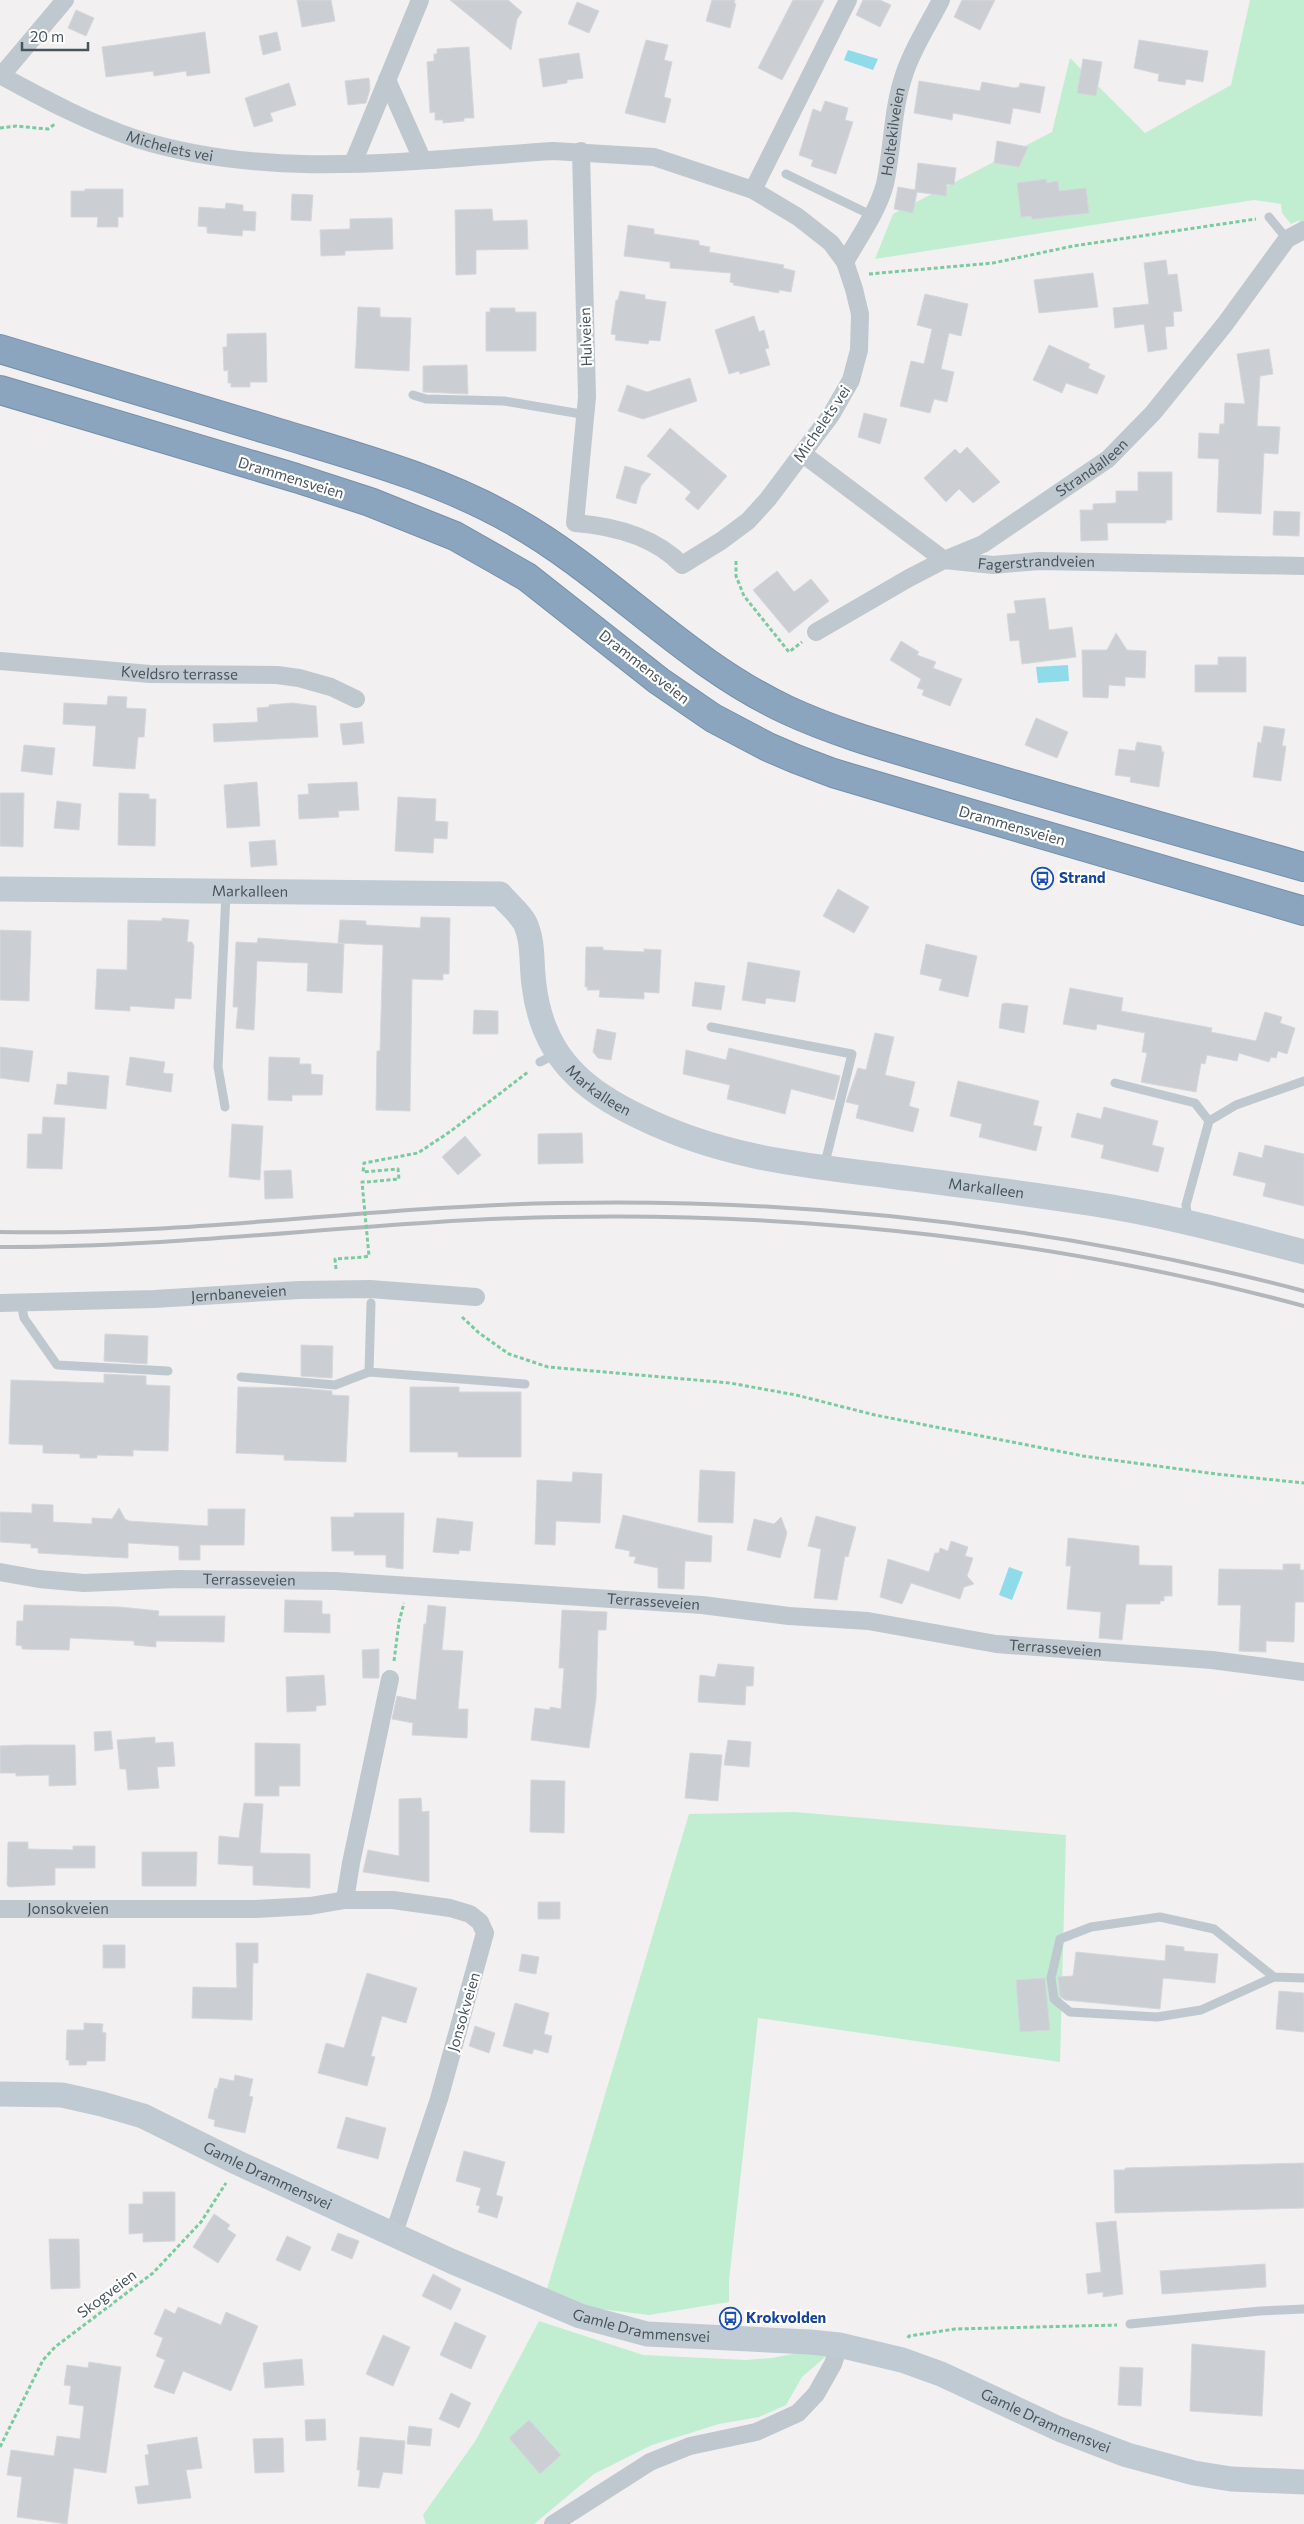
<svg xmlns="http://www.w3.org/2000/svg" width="1304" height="2524" viewBox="0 0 1304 2524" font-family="Commissioner,sans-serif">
<rect width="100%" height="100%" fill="#f3f0f1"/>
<path fill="#c1eed0" d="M1250 0H1304V222L1298 224 1300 220 1291 224 1282 213 1281 204 1254 200 875 259 893 214 1052 132 1070 58 1145 133 1231 85Z
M794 1812 1066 1835 1060 2062 758 2018 729 2281V2302L649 2315 543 2302 689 1814Z
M539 2321 643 2355 746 2360 772 2358 839 2345 802 2377 786 2405 759 2417 719 2424 652 2445 594 2474 534 2524H426L423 2515 476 2440Z"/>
<path fill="#90dbe9" d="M848 50 878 59 873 70 844 60Z
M1068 665 1069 681 1038 683 1036 667Z
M1009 1567 1023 1572 1012 1600 999 1595Z"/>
<path fill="#cbced3" stroke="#d5d7dc" d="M297 0H331L335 21 302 27Z
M450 0H508L522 12 517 19 511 50Z
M712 0H735L734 3 736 4 730 28 706 21Z
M793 0H824L782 80 758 68Z
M863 0H880L891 5 880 27 856 15Z
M962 0H995L980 30 954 17Z
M577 2 599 11 589 33 568 24Z
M76 10 94 18 86 36 68 28Z
M205 32 210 73 187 76 186 71 154 76 153 71 106 77 102 47Z
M277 32 281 50 263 55 259 36Z
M646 40 668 45 664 60 672 62 664 97 671 99 665 123 625 113Z
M1139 40 1208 51 1203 82 1186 79 1185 85 1158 81 1159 74 1134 68Z
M469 47 474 118H464V121L443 123V120H435V112L430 113 427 62 434 61V54H437V49Z
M579 53 583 78 567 80V83L543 87 539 59Z
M1083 59 1102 62 1096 96 1077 93Z
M369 78 370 89 366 103 348 105 345 81Z
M919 81 980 91 982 82 1015 88 1019 87 1020 83 1045 87 1040 113 1013 108 1010 124 953 113 952 120 914 113Z
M289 83 296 105 270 113 273 121 254 127 245 98Z
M825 101 848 108 845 120 853 122 836 174 811 166 813 160 799 155 813 109 821 112Z
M997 141 1028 147 1019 167 994 163Z
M918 163 956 168 954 185 947 184 946 196 917 192 913 213 894 209 898 187 915 190Z
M1046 179 1047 183 1058 181 1059 191 1086 188 1089 213 1035 219H1032L1031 216 1021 217 1017 183Z
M85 189H123V217H118V227H97L98 217H71V191H85Z
M292 194 313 195 311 221 291 220Z
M226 203 243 205V211L256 212 255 231 243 230 242 236 207 233V227L198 226 199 207 225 209Z
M492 209 493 221 527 220 528 249 476 250V274L456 275 455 210Z
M392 218 393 249 345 251V255L321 256 320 230 350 229V219Z
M628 225 654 229V234L699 241V245L710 247 709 252 784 265 783 268 795 271 791 292 779 290V293L733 285 734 283 730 282 731 273 670 268V262L624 256Z
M1166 260 1168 275 1177 274 1182 311 1173 312 1174 326 1165 327 1167 349 1148 352 1144 324 1115 328 1113 308 1149 304 1144 263Z
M1093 273 1098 307 1039 313 1034 280Z
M620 291 645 295V299L666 302 660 341 649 340 648 344 615 340 616 335 611 334 616 300H618Z
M925 294 968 304 961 336 949 333 941 369 954 372 947 402 934 399 930 413 900 406 911 361 924 364 932 329 917 325Z
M358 307 380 308V317L411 318 409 371 355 368Z
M490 308H515V312H536V351H486V312H490Z
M754 316 759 332 764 330 769 348 765 349 770 365 740 374 739 371 729 374 715 330Z
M266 333 267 382H250V387H231V383H228V370L224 371 223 347H227V334Z
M1049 345 1090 364 1088 368 1105 376 1097 394 1066 383 1062 393 1033 380Z
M1269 349 1273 374 1260 376 1257 426 1280 427 1278 454 1264 453 1261 514 1217 512 1219 459 1198 458 1199 433 1219 434 1220 424H1224L1225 403 1245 404 1237 354Z
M467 365 468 394 423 392V366Z
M690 378 697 401 643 419 618 411 627 385 647 392Z
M864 413 887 419 880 444 858 437Z
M670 428 727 476 698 510 685 499 691 492 647 456Z
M967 447 1000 482 973 503 959 489 946 502 924 478 955 449 960 454Z
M625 466 651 474 641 486 636 504 616 498Z
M1138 472H1172V520H1166V523H1107L1108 540 1081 541 1080 510H1093V504L1116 503V491H1138Z
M1274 511 1300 512 1299 536 1273 535Z
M777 571 794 592 811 579 829 601 789 633 753 590Z
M1045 598 1049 630 1072 627 1076 657 1022 664 1019 640 1010 641 1007 614 1016 613 1014 601Z
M1116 633 1127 650 1146 651 1145 678 1125 677V686L1109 685 1108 698 1083 697 1082 650H1107Z
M901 641 919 652 917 655 936 662 933 668 962 679 950 706 922 695 924 690 917 688 921 679 890 660Z
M1218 657H1246V692H1195V665H1218Z
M108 696 127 697 126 708 146 709 144 737H138L135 769 93 766 96 726 63 724 64 703 107 705Z
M292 703 316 706 318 737 214 742 213 724 258 722 257 708 269 707V705Z
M1036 718 1068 732 1057 758 1025 745Z
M362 722 364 743 343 745 340 724Z
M1264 726 1285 729 1282 746H1286L1281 781 1253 777 1258 742 1261 743Z
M1137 742 1161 746 1162 752H1164L1159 787 1130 782 1131 777 1115 775 1119 749 1135 751Z
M24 745 55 748 52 775 21 771Z
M257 782 260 826 227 828 224 785Z
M357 782 359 810 338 811 339 817 299 819 298 795 309 794 308 784Z
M0 793H24L23 847 0 846Z
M119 793 149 794V799H156L155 846 118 845Z
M398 797 436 799 435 821 448 822 447 839 434 838 433 853 395 851Z
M57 801 81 804 79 830 54 828Z
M275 840 277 865 251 867 249 842Z
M838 889 869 907 854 933 823 916Z
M421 917 450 918 449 974H443V980L412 979 410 1111 376 1110 377 1051H380L383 945 338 943 340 920 366 921V925L420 928Z
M162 918 189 920 187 942H192L194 946 191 999 175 998 174 1009 130 1006V1011L95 1009 97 969 127 970 128 920 162 921Z
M0 930 31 931 29 1001 0 1000Z
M258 938 344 944 342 993 307 991 308 963 257 961 254 1030 236 1028 238 1007H233L236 942 257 943Z
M926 944 977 956 968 997 939 990 942 979 920 974Z
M586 947H603V950L644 952V949L661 950 659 993 644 992V999L599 997 600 990H587L588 987H585Z
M748 962 800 971 795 1002 766 998 765 1004 742 1000Z
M695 982 725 986 721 1010 692 1006Z
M1070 988 1123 998 1121 1011 1212 1028 1211 1032 1256 1041 1265 1012 1282 1017 1280 1023 1295 1028 1287 1054 1278 1051 1276 1058 1271 1057 1269 1062 1239 1053 1237 1061 1207 1055 1205 1064 1201 1063 1196 1092 1141 1082 1147 1053 1142 1052 1145 1033 1097 1024 1096 1030 1063 1024Z
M1006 1003 1028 1006 1024 1033 999 1028 1002 1004Z
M474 1010 498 1011V1034H473Z
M597 1029 616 1033 611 1060 598 1058 593 1052Z
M875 1033 894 1037 885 1075 915 1082 909 1106 919 1109 913 1132 856 1118 859 1105 846 1102 858 1068 866 1070Z
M0 1047 33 1051 29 1082 0 1078Z
M729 1048 840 1076 834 1100 791 1089 785 1114 727 1099 730 1085 683 1074 686 1050 726 1060Z
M130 1057 165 1062 163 1073 173 1074 171 1092 126 1085Z
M269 1057 300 1058 299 1064H311V1074L323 1075 322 1095H292V1101L268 1100Z
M68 1072 109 1076 106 1109 54 1104 57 1084 67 1085Z
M958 1081 1039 1101 1033 1125 1042 1127 1036 1151 979 1137 982 1124 950 1116Z
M1104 1107 1158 1121 1152 1145 1164 1148 1158 1172 1101 1158 1104 1145 1071 1137 1077 1113 1101 1119Z
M43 1117 65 1118 62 1169 27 1168 28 1134H42Z
M232 1124 263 1126 260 1180 229 1177Z
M582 1133 583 1163 538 1164V1134Z
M465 1136 481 1155 458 1175 442 1157Z
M1265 1145 1304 1154V1206L1263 1196 1266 1183 1233 1175 1239 1152 1262 1158Z
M291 1170 293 1198 265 1199 264 1171Z
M105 1334 148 1336 147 1364 104 1361Z
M301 1345 333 1346 332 1378 301 1376Z
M104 1374 146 1376V1385L170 1386 168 1451 133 1450V1456L97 1455V1458H80V1454L43 1453V1445L9 1444 11 1380 104 1383Z
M238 1387 300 1388 332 1391V1395L349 1396 346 1462 284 1460V1455L236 1453Z
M410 1387H459V1392H521V1457H458V1452H410Z
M700 1470 735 1472 733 1523 698 1522Z
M573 1472 602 1474 600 1523 556 1521 555 1545 535 1544 537 1480 572 1482Z
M32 1504 53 1505V1522L92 1524V1518L112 1519 119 1508 125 1519 129 1521 208 1526V1509H245L244 1545H200V1560H179V1546L128 1543V1558L108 1557 38 1553V1548H31V1544L0 1542V1512L32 1513Z
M354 1513H404L403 1569 386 1567V1555H354V1551H332L331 1517H354Z
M623 1515 712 1536 711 1562 685 1561 684 1589 658 1588V1568L634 1563 636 1557 629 1556 630 1551 615 1548Z
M816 1516 856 1527 848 1557 845 1556 837 1600 814 1598 821 1549 808 1546Z
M781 1517 787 1533 780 1558 747 1550 754 1519 774 1524Z
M437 1518 473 1522 470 1551 459 1550V1554L433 1552Z
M1068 1538 1139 1546V1565L1172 1566V1596H1164V1601H1160V1604H1126L1122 1640 1099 1638 1101 1612 1067 1609 1071 1566H1066Z
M951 1541 968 1547 965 1556 973 1558 967 1576 974 1584 964 1587 960 1599 911 1583 902 1604 880 1597 888 1559 929 1572 935 1553H939L940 1548 948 1551Z
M1283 1564H1300V1570H1304V1602H1295L1294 1642 1266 1641V1652L1239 1651 1241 1605H1218L1219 1569 1283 1570Z
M285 1600 322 1601V1614H330V1633L284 1632Z
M24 1605 120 1607 159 1611 158 1616H225L224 1642 156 1641V1647L134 1645V1641L70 1638 69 1650 22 1649V1646L16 1645 17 1621H23Z
M428 1605 446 1607 442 1650 463 1651 458 1709H468L467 1738 412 1735 413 1723 392 1719 397 1696 416 1700 424 1624H426Z
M562 1610 607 1612 606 1630H598L596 1699 589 1748 531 1740 535 1708 550 1710V1707L561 1709 564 1668H559Z
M379 1649V1678H363L362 1650Z
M718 1664 754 1667 753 1686H746L745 1705 698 1702 700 1675 715 1677Z
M324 1675 326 1705 316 1706V1711L287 1712 286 1677Z
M111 1731 113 1749 95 1751 94 1732Z
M155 1737V1743L173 1742 175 1766 157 1767 159 1788 128 1790 126 1769H120L117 1740Z
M728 1740 751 1742 749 1767 724 1765Z
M255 1743 300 1744V1786H279V1796H255Z
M25 1745H75L76 1785 49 1786V1775L16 1776V1773H0V1746Z
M690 1753 722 1755 718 1801 685 1798Z
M531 1780 565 1781 564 1833 530 1832Z
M421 1798 422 1812 429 1811V1882L363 1872 368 1850 399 1856V1799Z
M244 1803 263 1804 260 1853 310 1854V1888L253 1885V1866L218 1864 219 1836 239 1838Z
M8 1842H28V1849L73 1850V1846H95V1868H55V1885L9 1887 7 1885Z
M142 1852H197L196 1886H142Z
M538 1902H560V1919H538Z
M236 1943H258V1963H253L252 2020 192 2018 193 1987 237 1988Z
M103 1945H125V1968H103Z
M1166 1945 1184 1947V1951L1218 1954 1215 1983 1163 1978 1160 2009 1065 2000 1060 1996 1058 1977 1073 1976 1076 1952 1165 1961Z
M522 1954 539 1957 536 1974 519 1971Z
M367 1973 417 1988 406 2023 382 2016 371 2056 375 2057 367 2086 318 2073 326 2043 344 2048Z
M1045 1978 1050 2030 1020 2032 1016 1980Z
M1279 1991 1304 1993V2032L1276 2029Z
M515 2003 549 2013 544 2034 552 2036 548 2053 534 2049 532 2054 503 2046Z
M84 2023 103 2024 102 2032 106 2033 105 2061H87L86 2065H69V2060H66L67 2030H84Z
M475 2026 495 2033 489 2053 469 2046Z
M235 2075 253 2079 249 2096 253 2097 245 2133 214 2126 215 2120 208 2118 215 2088 217 2089 220 2078 234 2081Z
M346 2117 386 2128 378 2159 337 2148Z
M464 2151 505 2162 496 2195 503 2197 497 2218 478 2212 480 2206 476 2205 481 2188 456 2181Z
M1304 2163V2208L1115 2213 1114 2170H1125V2168Z
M143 2192H175V2241L143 2242V2233L129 2234V2204H143Z
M214 2214 230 2225 227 2229 236 2235 218 2263 193 2247Z
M1116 2221 1123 2294 1103 2297V2292L1088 2294 1086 2274 1101 2272 1096 2223Z
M338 2233 359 2241 352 2259 331 2250Z
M287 2236 311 2247 300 2271 276 2260Z
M49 2239H79L80 2288 51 2289Z
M1265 2264 1266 2287 1162 2294 1160 2271Z
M433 2274 461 2289 451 2310 422 2296Z
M178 2307 221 2325 226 2312 258 2326 231 2391 183 2371 174 2394 154 2387 165 2360 156 2356 163 2338 154 2334 165 2309 175 2314Z
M455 2322 486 2336 471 2369 440 2355Z
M383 2335 410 2347 393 2386 366 2374Z
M1192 2344 1265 2351 1262 2416 1190 2411Z
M302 2359 304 2385 265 2388 263 2363Z
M89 2362 121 2367 106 2473 74 2468 67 2524 17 2517 22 2477 7 2475 11 2450 54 2456 57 2436 80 2439 84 2406 69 2404 71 2386 64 2385 67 2365 88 2368Z
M1120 2367 1143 2368 1141 2406 1118 2405Z
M451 2393 471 2403 459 2428 439 2419Z
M325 2419 326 2440 306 2441 305 2420Z
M529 2420 561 2455 540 2474 509 2438Z
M409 2426 432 2429 430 2446 407 2444Z
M197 2437 202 2468 186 2470 191 2498 138 2504 135 2487 149 2485 145 2455 149 2454 147 2445Z
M360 2437 405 2441 402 2474 383 2472 379 2488 358 2486 360 2470H357Z
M283 2438 284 2472 255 2473 253 2439Z"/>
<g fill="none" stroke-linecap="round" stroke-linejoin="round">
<defs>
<path id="highway" d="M0 349C93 377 186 405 279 433 358 457 440 479 512 520 610 575 684 662 787 710 843 736 903 751 962 769 1076 803 1190 835 1304 867
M0 390 296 478 370 502 455 536 527 577 659 681 713 718 768 747 796 759 833 773 948 807 1304 911"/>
</defs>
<use href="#highway" stroke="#7590a9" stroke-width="30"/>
<path stroke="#7acb9f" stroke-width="3" stroke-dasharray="4 2.5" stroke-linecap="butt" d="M0 128 16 126 48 129 55 124
M869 274 993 263 1073 246 1256 219
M736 561V576L744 596 789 652 802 642
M367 1182 399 1179 398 1169 363 1172 364 1163 418 1153 451 1131 528 1072
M336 1269 335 1259 364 1257
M462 1317 479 1333 509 1354 548 1367 730 1383 796 1395 875 1415 1083 1456 1216 1474 1304 1483
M394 1661 399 1622 404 1603
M908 2338 909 2336 955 2329 1117 2325
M0 2447 43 2360 55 2347 153 2273 201 2222 226 2183"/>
<path stroke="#bfc8ce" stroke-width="9" d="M786 174 871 215
M1269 217 1287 239
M413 395 426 399 504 401 587 415
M711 1027 852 1054 824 1167
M540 1062 556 1054
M1115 1083 1195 1103 1209 1121
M225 1107 218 1067 226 893
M1188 1221 1186 1205 1209 1121 1236 1105 1304 1081
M21 1302 24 1318 57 1365 168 1371
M369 1372 525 1384
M241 1377 335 1385 369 1372 371 1303
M1274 1977 1214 1929 1160 1917 1091 1927 1060 1939 1051 1978 1054 1999 1070 2012 1157 2017 1201 2010 1274 1977 1304 1978
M1130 2324 1260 2311 1304 2309"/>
<g stroke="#bfc8ce" stroke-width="18">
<path id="s1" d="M0 75C44 99 89 123 137 139 271 181 415 160 553 151L654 157 753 190 798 217 831 243 845 262 854 289 860 314 859 350 851 380 831 415 768 499 748 521 721 541 682 565C655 537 613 526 575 523L587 397 581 151"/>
<path d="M1 76 65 0"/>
<path d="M387 80 422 159"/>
<path d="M353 163 420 0"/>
<path d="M753 190 848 0"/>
<path id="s2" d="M845 262C859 237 878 211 885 184 893 147 892 110 904 75 912 49 929 24 941 0"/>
<path id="s3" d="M803 454 944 560 993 565 1039 561 1304 566"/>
<path id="s4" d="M816 632 909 578 944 560 983 544 1108 459 1153 413 1225 324 1287 239 1304 230"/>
<path id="s5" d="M0 661 150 674 277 675 299 678 331 687 356 699"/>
<path id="s6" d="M0 1303 154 1299 299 1290 370 1289 476 1297"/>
<path id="s7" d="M0 1572 39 1579 84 1583 178 1579 335 1581 702 1605 789 1616 868 1621 996 1644 1212 1660 1304 1672"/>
<path d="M345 1900 351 1863 390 1679"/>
<path id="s8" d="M0 1909H256L310 1906 345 1900H393L450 1908 470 1914 480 1922 485 1933 439 2099 394 2233"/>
<path d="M553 2524 650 2462 690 2446 756 2432 798 2413 816 2394 833 2364 839 2345"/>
</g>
<g stroke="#bfcad3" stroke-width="25">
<path id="s9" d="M0 889 500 894C507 903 520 913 525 923 534 942 531 965 534 985 538 1019 551 1051 576 1075 594 1093 617 1106 640 1117 726 1159 804 1165 897 1177 960 1185 1024 1193 1088 1203 1161 1214 1232 1233 1304 1252"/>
<path id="s10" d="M0 2094 62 2095 102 2104 143 2116 236 2162 451 2261 580 2316 647 2334 810 2342 839 2345 902 2360 941 2374 1059 2429 1127 2455 1194 2473 1231 2479 1304 2482"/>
</g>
<use href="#highway" stroke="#8aa5bd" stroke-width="28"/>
<path stroke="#b3b6ba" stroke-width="4" d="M0 1232C187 1236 373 1206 560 1203 811 1198 1061 1227 1304 1291
M0 1247C187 1248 373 1220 560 1217 809 1212 1063 1241 1304 1306"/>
<path stroke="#7acb9f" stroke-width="3" stroke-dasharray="4 2.5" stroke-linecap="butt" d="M364 1257 369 1256 362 1182H367"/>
</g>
<defs>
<symbol id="bus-ring" viewBox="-11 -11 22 22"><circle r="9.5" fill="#fff" stroke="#1a4fb4" stroke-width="1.5"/><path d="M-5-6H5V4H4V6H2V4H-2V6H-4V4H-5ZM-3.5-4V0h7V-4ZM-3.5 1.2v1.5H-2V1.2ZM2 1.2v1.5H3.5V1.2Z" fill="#1a4fb4"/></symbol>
</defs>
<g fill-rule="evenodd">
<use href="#bus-ring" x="1030" y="866" width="25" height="25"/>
<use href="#bus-ring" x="718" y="2306" width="25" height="25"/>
</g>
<g text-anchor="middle" stroke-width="4.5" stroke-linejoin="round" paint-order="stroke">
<g font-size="15" fill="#49555d" stroke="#fff">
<text dy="5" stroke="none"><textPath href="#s2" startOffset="141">Holtekilveien</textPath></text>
<text dy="5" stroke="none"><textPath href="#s1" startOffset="185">Michelets vei</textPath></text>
<text transform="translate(586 337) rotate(-92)" y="5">Hulveien</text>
<text transform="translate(822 424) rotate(-56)" y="5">Michelets vei</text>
<text dy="5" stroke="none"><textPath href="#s4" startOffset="322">Strandalleen</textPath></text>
<text transform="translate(291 478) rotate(17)" y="5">Drammensveien</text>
<text dy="5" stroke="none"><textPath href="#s3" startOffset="269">Fagerstrandveien</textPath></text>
<text transform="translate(644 667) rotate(38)" y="5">Drammensveien</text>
<text dy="5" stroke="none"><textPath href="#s5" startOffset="180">Kveldsro terrasse</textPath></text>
<text transform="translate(1012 826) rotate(16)" y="5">Drammensveien</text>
<text dy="5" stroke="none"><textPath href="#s9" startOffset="250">Markalleen</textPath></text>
<text dy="5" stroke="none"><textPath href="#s9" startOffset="730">Markalleen</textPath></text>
<text dy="5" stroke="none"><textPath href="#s9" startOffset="1135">Markalleen</textPath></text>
<text dy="5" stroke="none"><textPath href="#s6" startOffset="239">Jernbaneveien</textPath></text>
<text dy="5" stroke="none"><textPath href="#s7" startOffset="250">Terrasseveien</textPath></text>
<text dy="5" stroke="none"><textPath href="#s7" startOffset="655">Terrasseveien</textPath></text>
<text dy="5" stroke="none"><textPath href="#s7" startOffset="1060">Terrasseveien</textPath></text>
<text dy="5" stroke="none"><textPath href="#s8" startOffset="68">Jonsokveien</textPath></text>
<text transform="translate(464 2012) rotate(-74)" y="5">Jonsokveien</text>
<text dy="5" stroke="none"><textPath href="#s10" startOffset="284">Gamle Drammensvei</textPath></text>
<text transform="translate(107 2294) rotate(-37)" y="5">Skogveien</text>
<text dy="5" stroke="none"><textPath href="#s10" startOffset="689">Gamle Drammensvei</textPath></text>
<text dy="5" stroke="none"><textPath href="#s10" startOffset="1109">Gamle Drammensvei</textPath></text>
</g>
<g font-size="15" font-weight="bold" fill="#164399" stroke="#fff" text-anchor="start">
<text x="1059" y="883">Strand</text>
<text x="746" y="2323">Krokvolden</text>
</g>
</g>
<path d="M22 42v8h66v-8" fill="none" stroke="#49555d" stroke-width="2.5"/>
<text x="30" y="42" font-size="15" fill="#49555d" stroke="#ffffff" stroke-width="4" paint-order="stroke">20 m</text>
</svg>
